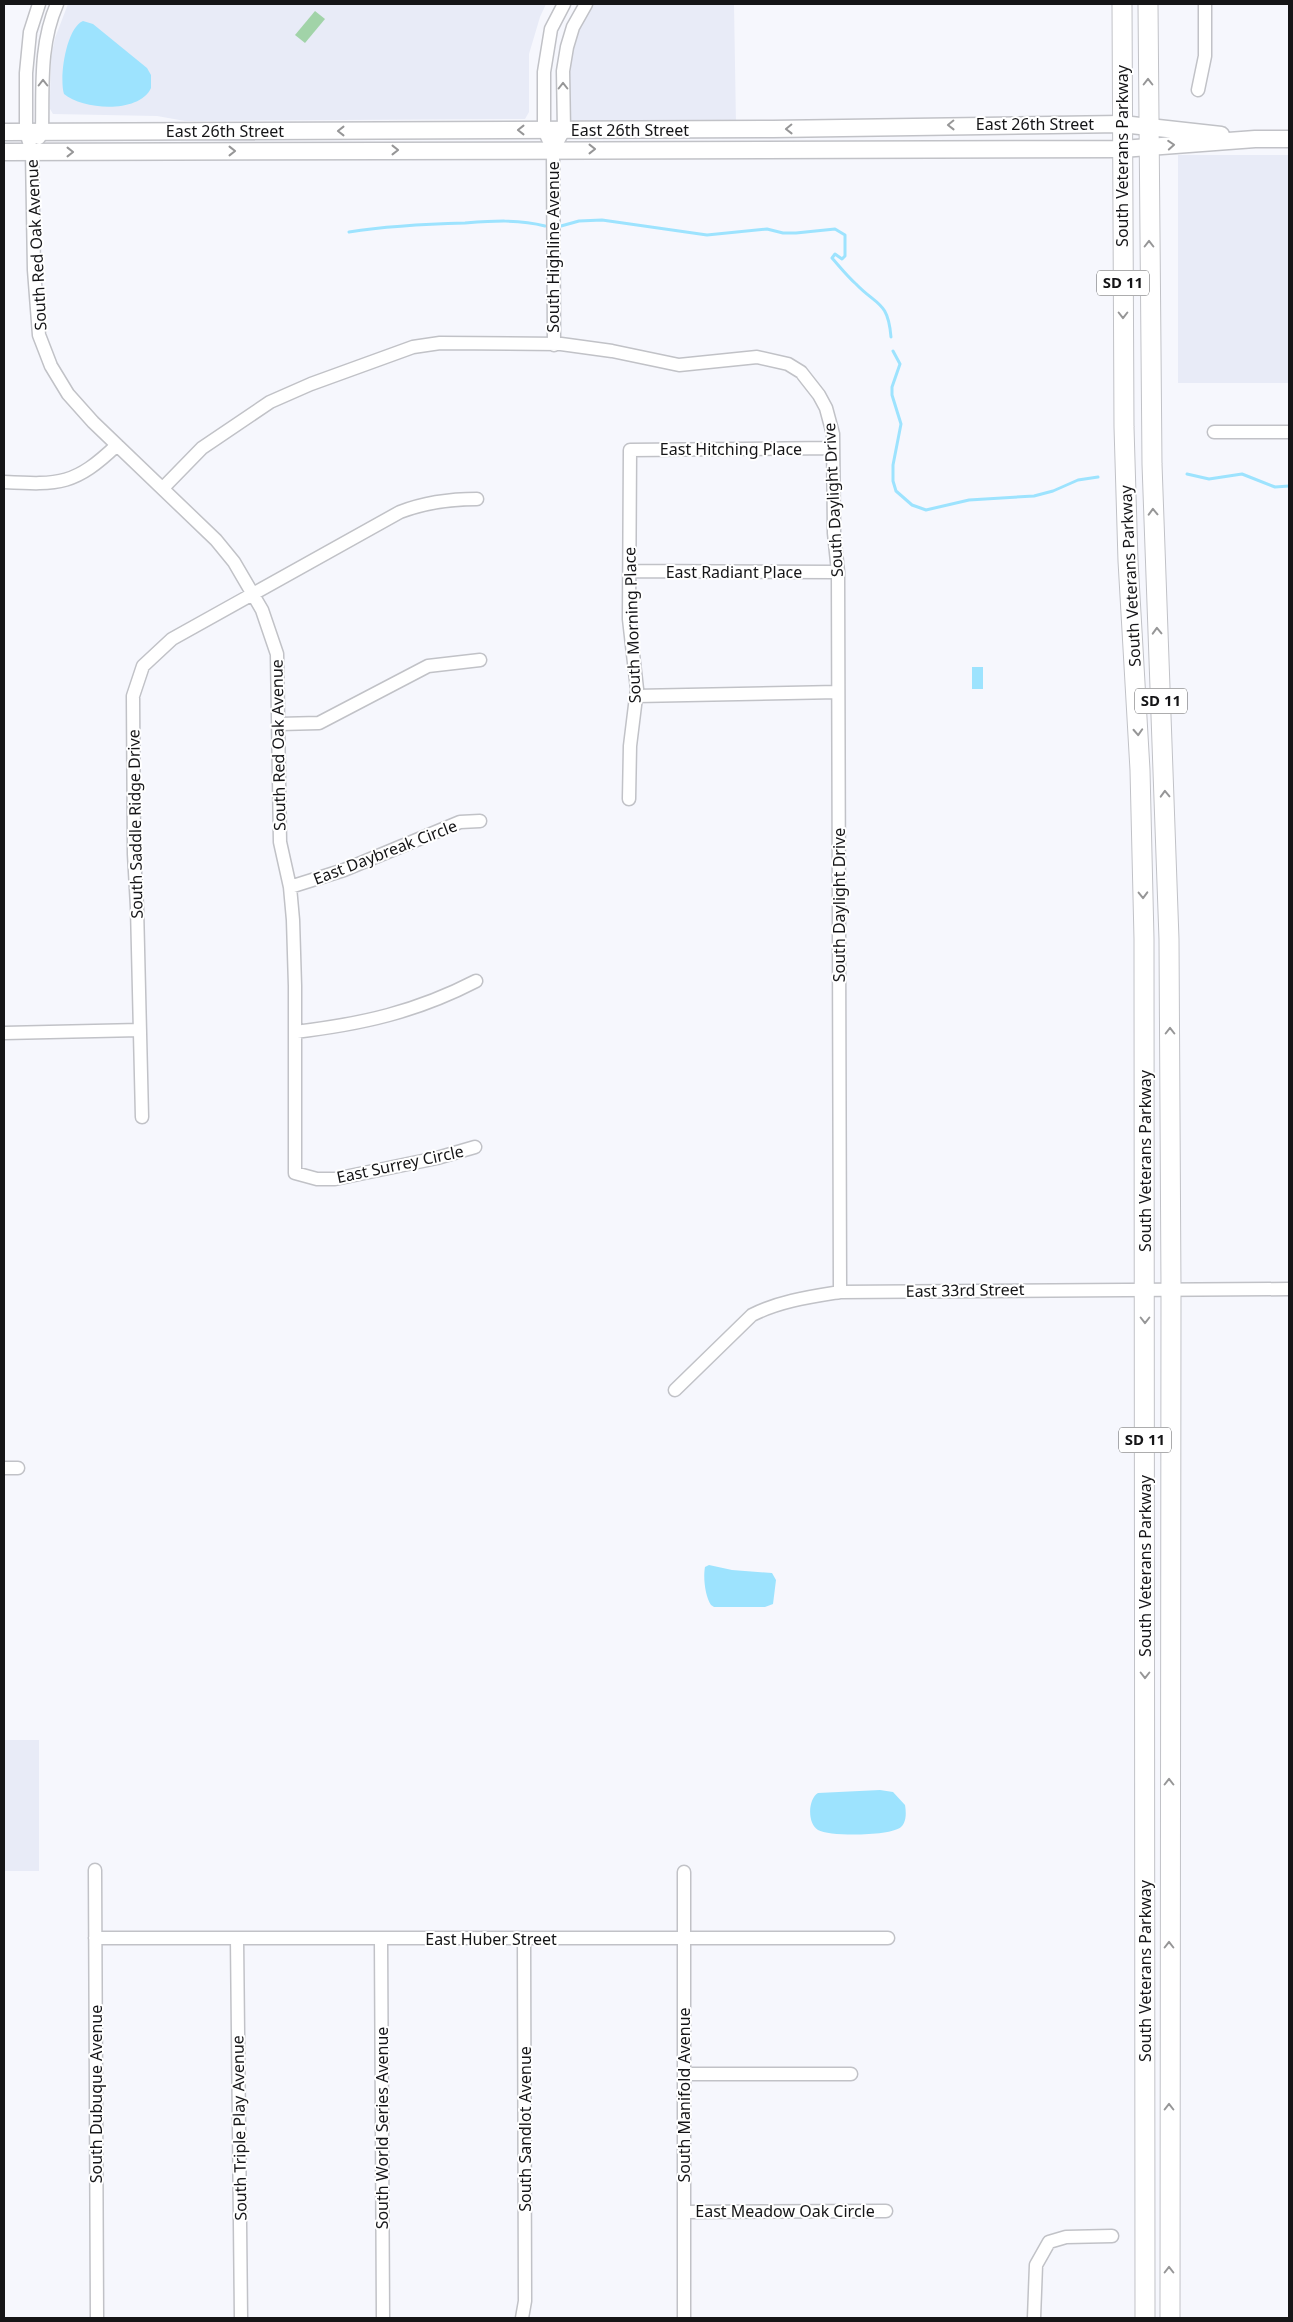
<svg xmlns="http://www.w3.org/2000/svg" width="1293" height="2322" viewBox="0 0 1293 2322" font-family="'Noto Sans',sans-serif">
<rect width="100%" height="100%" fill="#f6f7fd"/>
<path fill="#e8ebf7" d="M68 4H546L540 17 529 54V112L525 119 185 121 157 116 53 114 50 109V97L51 57 55 38Z
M593 4H734L736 125 569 123 570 66 577 33Z
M1178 155H1289V383H1178Z
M4 1740H39V1871H4Z"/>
<path fill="#a1d3a8" d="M315 11 325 19 305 43 295 35Z"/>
<path fill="#9de3fe" d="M83 21 93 24 147 68 151 75V88C139 114 83 110 64 94 59 78 66 28 83 21Z
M972 667H983V689H972Z
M709 1565 732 1570 772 1573 776 1580 773 1604 765 1607H714L711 1605C705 1596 703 1577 705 1567Z
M880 1790 893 1792 905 1805C906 1811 907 1822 901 1827 891 1836 830 1837 818 1830 807 1823 808 1799 818 1793Z"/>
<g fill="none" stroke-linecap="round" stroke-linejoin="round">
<path stroke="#9de3fe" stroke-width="3" d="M561 226 579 221 602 220 707 235 767 229 783 233H796L835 229 845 235V256L842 259 835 254 832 258C840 267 847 276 856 284 877 306 888 301 891 337
M349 232C387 226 426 224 465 223 492 221 519 219 545 226
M893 351 900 364 892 387V395L901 424 893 465V481L896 491 912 505 926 510 969 500 1034 496 1053 491 1078 480 1098 477
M1187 474 1209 479 1242 474 1275 487 1289 486"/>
<defs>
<path id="minor" d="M39 4 30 32 26 73V132L32 152 34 270 39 335 51 366 68 394 93 422 216 540 234 562 262 610 277 654 280 842 290 887 293 920 295 986V1173L317 1179H335L437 1158 475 1147
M1198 90 1205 56V4
M39 138 42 132C43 88 39 45 57 4
M553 150 564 130 563 71 567 47 573 27 586 4
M554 345 553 150 544 130V72L551 29 564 4
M1214 432H1289
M4 482C60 485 75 485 117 445
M163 488 202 448 270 402 311 384 413 347 440 343 561 344 612 351 679 365 757 357 788 364 801 372 819 395 826 408 833 434 834 533 838 572 840 1292
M630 571 838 572
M636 696 838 692
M279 724 319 723 428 666 480 660
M629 799 630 746 637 689 629 619 630 450 833 448
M290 887 344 870 460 822 480 821
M295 1032C362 1024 416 1012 476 981
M4 1033 140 1030
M142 1117 137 907 134 854 133 696 143 666 172 639 400 512C426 502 449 499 477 499
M675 1390 752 1315C780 1301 809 1297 840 1292L1289 1289
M4 1468H18
M95 1870 97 2318
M684 1872V2318
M95 1938H888
M237 1938 241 2318
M381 1939 383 2318
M684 2074H851
M684 2212 886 2211
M522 2318 525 2301 524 1939
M1034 2318 1036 2265 1049 2242 1066 2237 1112 2236"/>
<path id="major" d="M4 132 773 129 1122 124 1221 135
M4 152 1122 149 1255 139H1289"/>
<path id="highway" d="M1122 4 1124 427 1128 561 1140 770 1144 939 1145 2318
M1148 4 1152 464 1169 939 1171 1289 1170 2318"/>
</defs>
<use href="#minor" stroke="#c1c2c7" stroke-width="15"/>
<use href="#major" stroke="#c1c2c7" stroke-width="19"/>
<use href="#highway" stroke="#c1c2c7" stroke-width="21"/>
<use href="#minor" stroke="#fff" stroke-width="12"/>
<use href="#major" stroke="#fff" stroke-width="16"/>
<use href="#highway" stroke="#fff" stroke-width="19"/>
</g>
<defs><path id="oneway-chevron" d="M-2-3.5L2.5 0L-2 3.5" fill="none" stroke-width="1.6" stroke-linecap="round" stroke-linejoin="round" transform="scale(1.25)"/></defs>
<g stroke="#969697">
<use href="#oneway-chevron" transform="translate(1148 82) rotate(-90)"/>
<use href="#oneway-chevron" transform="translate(43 83) rotate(-90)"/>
<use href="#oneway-chevron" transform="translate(563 86) rotate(-90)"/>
<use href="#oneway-chevron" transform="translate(951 125) rotate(179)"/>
<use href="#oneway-chevron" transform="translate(789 129) rotate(179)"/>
<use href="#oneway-chevron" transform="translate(521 130) rotate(180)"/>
<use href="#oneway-chevron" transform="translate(341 131) rotate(180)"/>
<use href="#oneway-chevron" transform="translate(1171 145) rotate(-4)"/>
<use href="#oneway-chevron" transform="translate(592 149)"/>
<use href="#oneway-chevron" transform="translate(395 150)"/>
<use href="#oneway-chevron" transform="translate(232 151)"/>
<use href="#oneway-chevron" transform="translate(70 152)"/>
<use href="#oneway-chevron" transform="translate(1149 244) rotate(-90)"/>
<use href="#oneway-chevron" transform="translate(1123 315) rotate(90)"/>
<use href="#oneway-chevron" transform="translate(1153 512) rotate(-92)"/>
<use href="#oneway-chevron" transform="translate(1157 631) rotate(-92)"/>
<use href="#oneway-chevron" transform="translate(1138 732) rotate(87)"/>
<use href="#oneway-chevron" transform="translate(1165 794) rotate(-92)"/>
<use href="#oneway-chevron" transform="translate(1143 895) rotate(89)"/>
<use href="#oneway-chevron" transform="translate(1170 1031) rotate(-90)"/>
<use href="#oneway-chevron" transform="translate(1145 1320) rotate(90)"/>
<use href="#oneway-chevron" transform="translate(1145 1675) rotate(90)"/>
<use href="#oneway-chevron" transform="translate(1169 1782) rotate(-90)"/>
<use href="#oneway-chevron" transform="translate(1169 1945) rotate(-90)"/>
<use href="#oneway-chevron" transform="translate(1169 2107) rotate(-90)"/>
<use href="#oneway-chevron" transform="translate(1169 2270) rotate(-90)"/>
</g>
<g text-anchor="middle" stroke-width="4" stroke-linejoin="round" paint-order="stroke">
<g fill="#fff" stroke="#5b5b5d" stroke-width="1">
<rect x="1097" y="270.5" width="52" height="25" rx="4"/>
<rect x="1135" y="688.5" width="52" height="25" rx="4"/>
<rect x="1119" y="1427.5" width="52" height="25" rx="4"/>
</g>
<g font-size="15" font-weight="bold" fill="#151517">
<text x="1123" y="288">SD 11</text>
<text x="1161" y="706">SD 11</text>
<text x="1145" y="1445">SD 11</text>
</g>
<g font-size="16" fill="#151517" stroke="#fff">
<text x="1035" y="130">East 26th Street</text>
<text x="630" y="136">East 26th Street</text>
<text x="225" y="137">East 26th Street</text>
<text transform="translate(1122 156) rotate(-90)" y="6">South Veterans Parkway</text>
<text transform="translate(36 245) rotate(-93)" y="6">South Red Oak Avenue</text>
<text transform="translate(553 247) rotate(-90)" y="6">South Highline Avenue</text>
<text x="731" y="455">East Hitching Place</text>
<text transform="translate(833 500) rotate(-93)" y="6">South Daylight Drive</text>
<text x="734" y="578">East Radiant Place</text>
<text transform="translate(1130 576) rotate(-93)" y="6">South Veterans Parkway</text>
<text transform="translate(632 625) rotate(-92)" y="6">South Morning Place</text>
<text transform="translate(278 745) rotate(-91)" y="6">South Red Oak Avenue</text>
<text transform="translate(135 824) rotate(-91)" y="6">South Saddle Ridge Drive</text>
<text transform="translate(385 852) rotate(-21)" y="6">East Daybreak Circle</text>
<text transform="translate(839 905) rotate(-90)" y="6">South Daylight Drive</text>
<text transform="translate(1145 1161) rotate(-90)" y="6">South Veterans Parkway</text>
<text transform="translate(400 1164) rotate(-12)" y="6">East Surrey Circle</text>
<text transform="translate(965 1290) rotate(-1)" y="6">East 33rd Street</text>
<text transform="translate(1145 1566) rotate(-90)" y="6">South Veterans Parkway</text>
<text x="491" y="1945">East Huber Street</text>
<text transform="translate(1145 1971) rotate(-90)" y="6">South Veterans Parkway</text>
<text transform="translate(96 2094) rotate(-90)" y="6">South Dubuque Avenue</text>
<text transform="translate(684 2095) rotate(-90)" y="6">South Manifold Avenue</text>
<text transform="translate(239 2128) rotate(-91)" y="6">South Triple Play Avenue</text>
<text transform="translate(382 2128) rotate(-90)" y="6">South World Series Avenue</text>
<text transform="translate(525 2129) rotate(-90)" y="6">South Sandlot Avenue</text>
<text x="785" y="2217">East Meadow Oak Circle</text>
</g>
</g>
<rect width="1293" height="2322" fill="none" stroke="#151517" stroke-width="10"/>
</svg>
